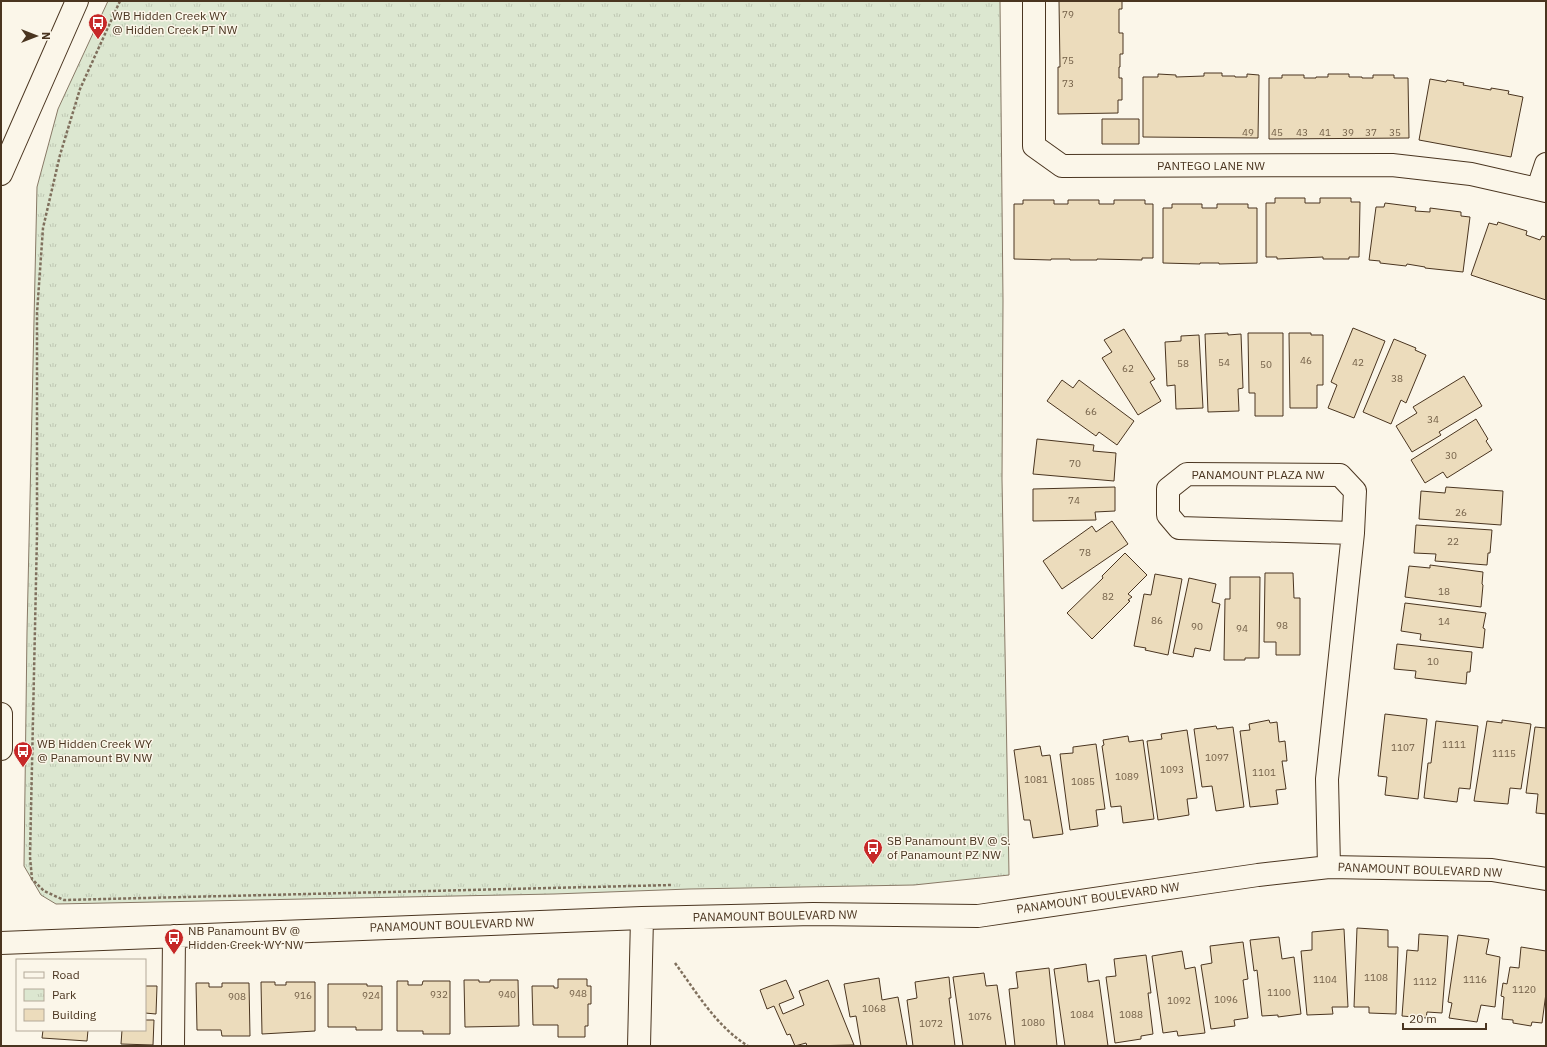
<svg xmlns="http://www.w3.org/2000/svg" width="1547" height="1047" viewBox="0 0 1547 1047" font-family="'IBM Plex Sans',sans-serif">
<defs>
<pattern id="park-tufts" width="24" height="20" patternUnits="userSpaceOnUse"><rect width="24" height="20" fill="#dce7d0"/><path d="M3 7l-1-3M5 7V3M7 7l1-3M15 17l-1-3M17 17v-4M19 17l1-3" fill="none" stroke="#bec7b2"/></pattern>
</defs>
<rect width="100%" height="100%" fill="#fbf6e9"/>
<path fill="url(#park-tufts)" stroke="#887966" d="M108 1H1000L1003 301 1002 479 1009 875 914 885 689 889 554 894 56 904 41 895 24 866 27 632 37 187 58 109Z"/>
<path fill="#ecdcbc" stroke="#4a3520" d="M1059 1H1122V9H1119V33H1123V54H1120V67H1119V78H1122V100H1118V113L1058 114V67H1060Z
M1204 73H1222V76H1235V77H1247V74L1259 75 1258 138 1143 137V77H1158V74L1176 75V77L1204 76Z
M1328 74H1349V77H1362V78H1373V75H1394V78H1408L1409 138 1269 139V78H1282V75H1304V78H1316V77H1328Z
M1430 79 1446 82 1447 80 1464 83 1463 85 1491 90V88L1509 91 1508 94 1523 97 1511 157 1419 140Z
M1102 119H1139V144H1102Z
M1275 198H1305V203H1320V198H1351V202H1360L1359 257H1349V259H1323V257L1277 259V257H1266V203H1275Z
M1023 200H1054V204H1068V200H1099V204H1114V200H1145V204H1153V258H1142V260L1097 259V260H1070V259H1051V260L1014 259V204H1023Z
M1385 203 1416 207 1415 211 1430 212V208L1461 212V216L1470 217 1463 272 1425 268V267L1407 264 1406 266 1380 263V261L1369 260 1376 207H1384Z
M1172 204H1202V208H1217V204H1248V208H1257V263L1219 264V263H1200V264L1163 263V208H1172Z
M1498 222 1527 231 1526 235 1540 240 1542 236 1546 237V300L1471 275 1489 223 1497 225Z
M1353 328 1385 341 1354 418 1328 408 1337 385 1331 382Z
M1124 329 1155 379 1150 382 1161 401 1138 415 1102 358 1112 352 1104 340Z
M1228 333V335L1241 334 1243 388 1238 389 1239 411 1208 412 1205 334Z
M1248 333H1283V416H1255V393H1249Z
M1289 333H1311V335H1323V385H1317V408H1290Z
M1199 335 1203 408 1176 409 1175 385 1167 386 1165 342 1181 341V336Z
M1394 339 1416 348 1415 350 1426 355 1406 403 1401 400 1391 424 1363 412Z
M1464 376 1482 406 1439 432 1441 435 1412 452 1396 426 1417 413 1413 407Z
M1062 380 1073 388 1079 380 1134 421 1117 445 1099 432 1096 436 1047 401Z
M1476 419 1488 439 1486 441 1492 450 1447 478 1443 472 1425 483 1411 460Z
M1037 439 1094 445 1093 451 1116 453 1114 481 1033 474Z
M1115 487V511L1095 512 1096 520 1033 521V489Z
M1446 487 1503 491 1501 525 1419 519 1421 491 1445 493Z
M1112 521 1128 544 1062 589 1043 561 1092 526 1096 532Z
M1416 525 1492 530 1490 553H1488L1487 565 1435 561 1436 554 1414 553Z
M1125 553 1147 575 1128 594 1132 597 1128 600 1130 601 1092 639 1067 613 1103 578 1102 576Z
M1430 565 1483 572 1482 584 1483 585 1481 607 1405 597 1409 566 1430 568Z
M1265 573H1293L1294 598H1300V655H1276V642H1264Z
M1155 574 1182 579 1168 655 1145 650 1146 648 1134 646 1144 594 1151 595Z
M1230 577H1260L1259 658H1245V660H1224L1225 599H1230Z
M1189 578 1216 584 1212 602 1220 604 1210 651 1195 648 1193 657 1173 653Z
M1405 603 1486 613 1483 628 1485 629 1483 648 1420 640 1421 634 1401 631Z
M1397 644 1472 652 1470 672H1467L1466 684 1415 678 1416 671 1394 669Z
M1385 714 1427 719 1418 799 1385 795 1387 777 1378 776Z
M1269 720 1270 723 1277 722 1279 742 1285 741 1287 761H1282L1286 789 1276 790 1278 804 1250 807 1240 731 1250 730 1249 724Z
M1502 720 1531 724 1521 789 1510 788 1508 804 1474 801 1487 721 1502 723Z
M1436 721 1478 726 1470 789 1459 788 1457 802 1424 798 1428 763H1431Z
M1216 726 1217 729 1233 727 1244 807 1216 811 1212 786 1202 787 1194 729Z
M1535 727 1546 728V814L1536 813 1538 794 1526 793Z
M1187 730 1197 798 1187 799 1189 815 1158 820 1147 741 1162 739 1161 734Z
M1128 736 1129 742 1143 740 1154 819 1123 823 1121 806 1111 807 1102 746 1104 745 1103 740Z
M1096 744 1105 809 1096 810 1098 826 1070 830 1060 754 1073 753V747Z
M1040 746 1042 756 1050 755 1063 834 1033 838 1030 820H1024L1014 750Z
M1357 928 1388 930V947H1398L1396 1014 1369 1013V1007H1354Z
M1344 929 1348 1007H1332L1333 1014 1307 1015 1301 951 1312 950V932Z
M1419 934 1448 936 1442 1013 1427 1012 1426 1018 1402 1016 1407 950 1418 951Z
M1458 935 1489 939 1486 954 1500 957 1495 1007 1481 1005 1477 1022 1449 1018 1452 1003 1448 1002Z
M1279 937 1282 959 1294 957 1301 1014 1278 1017V1015L1262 1016 1257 970 1254 971 1250 940Z
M1243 942 1248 979 1243 980 1248 1018 1234 1020 1235 1026 1211 1029 1201 965 1212 963 1210 946Z
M1521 947 1546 951V993L1542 1023 1532 1022 1531 1026 1513 1023V1020L1502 1019 1504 997 1501 996 1503 983 1507 984 1510 967 1519 968Z
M1182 951 1185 969 1195 967 1205 1033 1178 1036 1177 1031 1163 1033 1152 956Z
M1146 955 1151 993H1148L1153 1034 1141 1036V1039L1115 1043 1106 977 1116 976 1114 959Z
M1086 964 1088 982 1099 980 1108 1046H1065L1054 969Z
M1049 968 1057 1046H1015L1009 989 1018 988 1016 972Z
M984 973 986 986 997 985 1006 1046H963L953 977Z
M949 977 951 998H949L955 1046H913L907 1000 917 998 915 982Z
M879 978 882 1000 898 997 907 1046H861L856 1016 850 1017 844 984Z
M558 979H587V986H591V1004H588V1026H585V1037H558V1025H533L532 986H554V988H558Z
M464 980H479V982H490V980H518L519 1026 465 1027Z
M786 980 794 998 779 1004 783 1014 804 1005 799 991 828 980 854 1045 807 1046 806 1043 795 1046 790 1034 787 1035 774 1006 767 1009 760 990Z
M397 981H408V985H422L423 981H450V1034H423V1031H397Z
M261 982H275V985H286V982H315V1031L262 1034Z
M196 983H209V987H222V983H249L250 1036H222L221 1030H197Z
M328 984H367V986H382V1030H356V1027H328Z
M145 986H157L156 1014 145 1013Z
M145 1020H154L153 1045 121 1044 122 1030H145Z
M43 1030H88L87 1041 42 1038Z"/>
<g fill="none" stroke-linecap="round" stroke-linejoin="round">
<defs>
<path id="minor" d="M1034 1V146L1062 166 1392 165 1471 174 1546 191
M1 174 77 1
M1538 188 1546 164
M1 714V749
M1329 867 1327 779 1353 533 1355 491 1340 475 1187 474 1168 489V515L1179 528 1353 533
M1 943 642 918 813 914 978 916 1258 875 1329 867 1492 870 1546 879
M173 1046 174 936
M639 1046 642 918"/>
</defs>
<use href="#minor" stroke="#4a3520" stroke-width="24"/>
<path stroke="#7f6f5c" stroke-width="2.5" stroke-dasharray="3 2" stroke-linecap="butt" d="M120 1 80 89 60 155 43 228 37 313V535L30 857 32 879 44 891 64 900 672 885
M675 963C697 993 716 1026 748 1046"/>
<use href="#minor" stroke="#fbf6e9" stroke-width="22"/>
</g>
<defs>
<symbol id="bus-pin" viewBox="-11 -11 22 30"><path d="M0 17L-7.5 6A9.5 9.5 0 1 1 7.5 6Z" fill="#c62828" stroke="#fbf6e9"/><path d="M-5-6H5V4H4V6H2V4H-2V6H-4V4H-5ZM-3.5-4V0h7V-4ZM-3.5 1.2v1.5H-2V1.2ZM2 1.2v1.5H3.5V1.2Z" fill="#fff"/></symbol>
</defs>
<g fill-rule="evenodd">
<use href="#bus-pin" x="87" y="12" width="22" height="30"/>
<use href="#bus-pin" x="12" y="740" width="22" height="30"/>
<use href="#bus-pin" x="862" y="837" width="22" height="30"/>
<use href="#bus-pin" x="163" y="927" width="22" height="30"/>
</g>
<g text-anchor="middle" stroke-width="3" stroke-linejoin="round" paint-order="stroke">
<g font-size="10" fill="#725f47">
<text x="1068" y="18">79</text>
<text x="1068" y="64">75</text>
<text x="1068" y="87">73</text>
<text x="1248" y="136">49</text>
<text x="1277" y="136">45</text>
<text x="1302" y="136">43</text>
<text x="1325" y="136">41</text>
<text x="1348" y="136">39</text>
<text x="1371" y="136">37</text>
<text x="1395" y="136">35</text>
<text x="1306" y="364">46</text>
<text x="1224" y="366">54</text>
<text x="1358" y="366">42</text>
<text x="1183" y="367">58</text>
<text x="1266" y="368">50</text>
<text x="1128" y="372">62</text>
<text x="1397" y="382">38</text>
<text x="1091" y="415">66</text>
<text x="1433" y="423">34</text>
<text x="1451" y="459">30</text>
<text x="1075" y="467">70</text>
<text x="1074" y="504">74</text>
<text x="1461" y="516">26</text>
<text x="1453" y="545">22</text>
<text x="1085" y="556">78</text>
<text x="1444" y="595">18</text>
<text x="1108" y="600">82</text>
<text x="1157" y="624">86</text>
<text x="1444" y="625">14</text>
<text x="1282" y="629">98</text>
<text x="1197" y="630">90</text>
<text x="1242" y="632">94</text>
<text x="1433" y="665">10</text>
<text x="1454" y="748">1111</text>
<text x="1403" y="751">1107</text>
<text x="1504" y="757">1115</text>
<text x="1217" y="761">1097</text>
<text x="1172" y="773">1093</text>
<text x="1264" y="776">1101</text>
<text x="1127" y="780">1089</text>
<text x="1036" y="783">1081</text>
<text x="1083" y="785">1085</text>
<text x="1376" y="981">1108</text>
<text x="1325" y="983">1104</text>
<text x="1475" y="983">1116</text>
<text x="1425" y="985">1112</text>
<text x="1524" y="993">1120</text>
<text x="1279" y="996">1100</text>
<text x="578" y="997">948</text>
<text x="439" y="998">932</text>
<text x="507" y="998">940</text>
<text x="303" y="999">916</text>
<text x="371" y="999">924</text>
<text x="237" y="1000">908</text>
<text x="1226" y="1003">1096</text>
<text x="1179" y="1004">1092</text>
<text x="874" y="1012">1068</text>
<text x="1082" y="1018">1084</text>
<text x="1131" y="1018">1088</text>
<text x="980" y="1020">1076</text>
<text x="1033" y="1026">1080</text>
<text x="931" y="1027">1072</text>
</g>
<g font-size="12" fill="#4a3520" stroke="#fbf6e9" text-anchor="start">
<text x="112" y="20">WB Hidden Creek WY<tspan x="112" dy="14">@ Hidden Creek PT NW</tspan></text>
<text x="37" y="748">WB Hidden Creek WY<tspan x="37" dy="14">@ Panamount BV NW</tspan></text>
<text x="887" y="845">SB Panamount BV @ S.<tspan x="887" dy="14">of Panamount PZ NW</tspan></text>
<text x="188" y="935">NB Panamount BV @<tspan x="188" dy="14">Hidden Creek WY NW</tspan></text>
</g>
<g font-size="12" fill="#4a3520" stroke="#fbf6e9">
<text x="1211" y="170">PANTEGO LANE NW</text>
<text x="1258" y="479">PANAMOUNT PLAZA NW</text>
<text transform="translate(1420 870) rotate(2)" y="4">PANAMOUNT BOULEVARD NW</text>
<text transform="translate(1098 898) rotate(-8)" y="4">PANAMOUNT BOULEVARD NW</text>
<text transform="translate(775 916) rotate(-1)" y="4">PANAMOUNT BOULEVARD NW</text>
<text transform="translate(452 925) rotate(-2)" y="4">PANAMOUNT BOULEVARD NW</text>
</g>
</g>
<rect width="1547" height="1047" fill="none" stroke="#4a3520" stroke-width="4"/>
<rect x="16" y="959" width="130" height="72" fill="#fbf6e9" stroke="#b4a999"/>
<rect x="24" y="972" width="20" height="6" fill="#fbf6e9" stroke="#b4a999"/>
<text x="52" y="979" font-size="12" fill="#4a3520">Road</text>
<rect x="24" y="989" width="20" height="12" fill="url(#park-tufts)" stroke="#b4a999"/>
<text x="52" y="999" font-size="12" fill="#4a3520">Park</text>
<rect x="24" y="1009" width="20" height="12" fill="#ecdcbc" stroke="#b4a999"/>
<text x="52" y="1019" font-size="12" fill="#4a3520">Building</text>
<g transform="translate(36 36) rotate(90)" stroke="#fbf6e9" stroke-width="3" paint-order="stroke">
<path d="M0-3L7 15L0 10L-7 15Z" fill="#4a3520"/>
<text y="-6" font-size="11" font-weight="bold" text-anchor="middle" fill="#4a3520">N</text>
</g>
<path d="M1403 1023v6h83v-6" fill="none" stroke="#4a3520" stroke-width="2"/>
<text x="1409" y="1023" font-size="12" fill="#4a3520" stroke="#fbf6e9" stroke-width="3" paint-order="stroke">20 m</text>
</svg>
